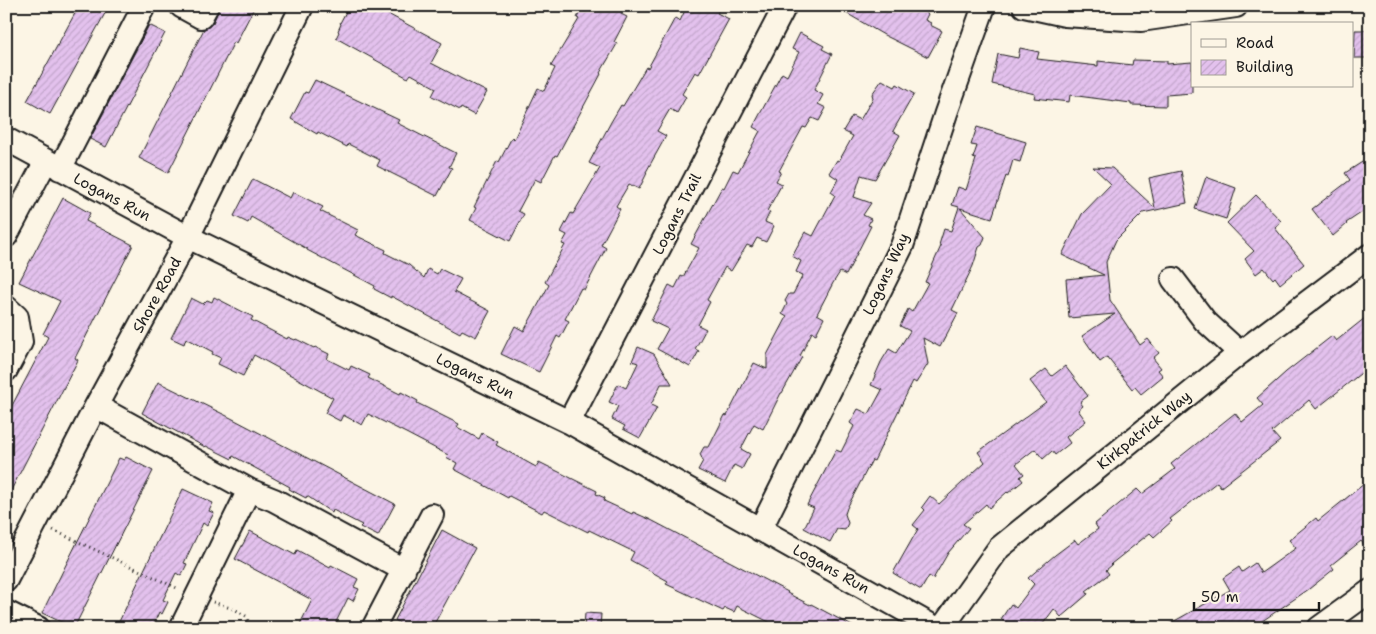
<svg xmlns="http://www.w3.org/2000/svg" width="1376" height="634" viewBox="0 0 1376 634" font-family="'Shantell Sans',sans-serif">
<defs>
<pattern id="building-hatch" width="6" height="6" patternUnits="userSpaceOnUse" patternTransform="scale(1.25)"><rect width="6" height="6" fill="#e3c1ed"/><path d="M-1 1l2-2M0 6l6-6M5 7l2-2" fill="none" stroke="#c2a5cb"/></pattern>
</defs>
<rect width="100%" height="100%" fill="#fcf5e5"/>
<filter id="ink" filterUnits="userSpaceOnUse"><feTurbulence type="fractalNoise" baseFrequency=".02" numOctaves="2"/><feDisplacementMap in="SourceGraphic" scale="10" xChannelSelector="R" yChannelSelector="G"/><feConvolveMatrix kernelMatrix="1 2 1 2 8 2 1 2 1" color-interpolation-filters="sRGB"/></filter>
<g filter="url(#ink)">
<path fill="url(#building-hatch)" stroke="#1c1c1c" d="M79 6H109L50 114 27 101Z
M220 6H255L236 43 234 42 168 173 139 158 204 29 213 23Z
M349 6H373L442 43 431 63 487 92 474 115 461 108 460 110 432 96 436 88 411 74 408 78 336 38 339 32 338 31 341 24 340 23Z
M583 6H625L621 14 627 17 614 42 617 44 600 73 601 74 557 156 555 155 541 182 535 179 518 211 524 214 510 241 470 220 476 208 474 207 497 161 499 162 512 137 514 139 538 88 544 91 555 68 551 66 579 19 577 18Z
M687 6H721L717 13 729 19 699 74 695 72 682 94 686 97 677 113 670 109 657 131 666 136 646 172 647 173 639 189 629 184 616 206 620 209 601 245 606 248 584 290 581 288 565 319 569 321 560 338 557 336 539 372 501 354 515 326 524 331 549 285 545 282 565 245 562 244 567 235 561 232 571 213 573 214 600 168 589 163 611 122 621 105 623 106 646 67 648 68 675 18 680 21Z
M834 6H914L928 14 925 20 931 23 930 25 942 31 928 57 884 35Z
M149 25 165 33 106 147 90 139Z
M1355 30H1370V58H1354Z
M800 33 824 46 822 49 832 54 814 90 823 95 818 104 826 108 819 121 812 118 806 128 803 127 779 171 781 172 776 181 782 184 767 211 770 212 765 222 774 226 766 242 757 238 752 247 747 245 731 271 725 267 707 300 710 302 698 325 706 329 695 349 699 351 690 367 657 349 668 329 651 321 669 285 675 288 681 276 683 277 699 248 691 244 722 187 724 188 733 170 738 172 760 131 753 127 782 73 787 76 799 52 792 49Z
M1020 48 1039 52 1037 59 1098 66V61L1132 65 1133 60 1167 61V64L1192 62V93L1166 95V106L1131 105V103L1070 95 1069 102 1034 98 1035 94 992 84 998 54 1018 58Z
M315 80 399 120 397 123 456 153 449 167 452 168 437 196 377 166 380 160 348 144 347 147 318 132 317 134 291 119 305 92 308 93Z
M882 80 895 87 897 84 914 94 893 131 900 135 875 179 861 175 854 197 871 203 863 215 871 219 868 225 871 226 846 275 840 272 833 283 817 314 824 318 816 334 812 332 800 356 802 357 782 393H781L763 429 754 424 741 449 750 454 742 469 734 465 725 483 698 470 703 461 700 454 704 447H709L725 415 727 416 754 363 767 369V355L787 317 782 314 787 304 785 301 789 294H793L803 275 796 272 801 261 792 256 805 232 813 236 835 195 831 192 838 179 829 173 837 160 839 161 853 136 843 131 852 116 860 120 873 98 872 94Z
M977 127 1026 142 1020 162 1013 160 1008 177 1006 176 992 218 960 208 985 237 982 245 979 247 973 266 952 310 958 313 940 347 923 338 928 364 916 383 913 381 874 461 872 460 847 508 845 514 848 523 845 530 837 529 830 542 804 528 814 508 807 505 836 450 841 452 854 426 850 423 858 409 869 414 882 390 871 385 881 362 889 349 896 353 910 331 900 326 908 309 912 312 928 283 925 282 941 246 939 245 944 229 951 231 959 207 952 205 958 187 966 190 976 159 973 158 977 146 971 145Z
M1370 157V207L1346 223 1347 224 1333 236 1312 209 1350 180 1345 173Z
M1093 167 1112 168 1155 208 1149 178 1181 171 1187 203 1143 213 1116 240 1106 262 1110 300 1140 345 1148 339 1159 353 1153 358 1161 368 1158 370 1163 376 1141 394 1135 387 1132 389 1107 357 1100 362 1082 336 1115 314 1069 318 1066 279 1104 275 1062 255 1082 214 1111 184Z
M1206 177 1236 188 1226 219 1195 209Z
M253 179 290 198 293 192 323 207 320 211 358 230 355 235 386 250 385 253 409 265 424 278 428 269 437 274 440 269 461 279 454 292 490 311 476 337 462 330 460 333 391 296V298L374 289 375 286 307 250V249L251 217 248 223 234 216Z
M1256 195 1281 221 1275 228 1304 264 1280 284 1275 277 1273 279 1264 268 1256 274 1245 259 1254 251 1227 223Z
M63 198 90 213 86 221 133 245 75 358 78 360 6 500V417L48 337 43 334 60 301 19 282Z
M214 297 253 317 251 320 287 339 288 337 295 340 296 339 314 348 315 347 329 354 327 359 349 370 351 366 370 375 368 378 400 394 401 392 418 401 417 403 459 424 457 427 479 439 482 433 498 442 496 445 536 467 539 462 597 491 596 494 605 498 604 501 632 514 633 512 651 520 788 592 787 593 810 605 811 604 856 628H781L737 606 734 612 725 608 723 611 666 584 668 581 630 560 634 552 589 530 588 532 544 510 542 513 509 496 508 498 454 469 457 463 446 457 448 455 406 433 368 414 362 425 343 415 340 421 325 413 333 398 254 355 243 376 218 364 221 358 212 354 213 352 186 338 184 344 171 338 191 298 203 304 207 300 212 302Z
M1370 314V366L1316 409 1309 400 1272 432 1280 441 1221 487 1217 482 1170 519 1172 521 1154 537 1150 533 1111 564 1112 565 1106 570 1109 574 1086 591 1088 594 1061 617 1054 609 1040 628H1012L1001 619 1011 604 1016 608 1034 584 1028 578 1055 555 1075 540 1078 544 1098 529 1095 524 1137 489 1142 494 1175 469 1171 464 1235 413 1242 422 1263 405 1257 398 1286 372 1332 336 1336 341Z
M638 347 654 354 672 384H661L651 405 657 408 640 438 623 429 625 426 612 419 618 406 609 402 618 384 626 388 638 363 632 361Z
M1065 366 1088 396 1080 402 1083 406 1078 410 1086 421 1066 437 1070 443 1055 455 1052 451 1043 459 1035 449 1016 464 1024 474 1020 477 1023 481 1008 493 1007 492 989 508 986 504 963 524 969 528 948 553 933 579 929 576 921 590 893 573 918 529 913 525 925 510 922 507 930 496 939 504 985 462 978 452 1046 402 1030 381 1046 369 1052 376Z
M158 382 231 418 395 504 378 536 360 527 362 525 333 510 332 513 307 496 306 498 289 489 290 487 233 456 232 459 206 446 205 447 142 413Z
M126 457 153 471 74 628 42 613 119 458 124 460Z
M1370 479V552L1361 541 1331 565 1334 569 1309 589 1255 626 1253 623 1245 628H1162L1230 590 1223 578 1239 567 1242 572 1255 563 1261 573 1296 548 1289 540 1316 518 1318 521Z
M183 489 213 503 209 511 214 513 207 526 203 523 184 563 187 564 181 576 176 573 163 600 168 602 162 614 159 612 152 628H116Z
M442 530 475 548 432 628H406L395 620Z
M250 531 295 555 297 550 330 568 331 565 358 579 354 587 359 589 353 601 348 598 333 628H298L312 600 235 559Z
M585 613 601 614 600 628H584Z"/>
<g fill="none" stroke-linecap="round" stroke-linejoin="round">
<defs>
<path id="minor" d="M181 6 201 17 207 6
M1024 6 1065 15 1141 20 1236 6
M6 139 188 237 569 422 936 628
M60 169 144 6
M6 236 46 161
M1173 279 1205 321 1240 353
M6 307 17 317 21 342 6 370
M96 406 249 490 274 500 404 570
M569 422 785 6
M760 530 902 246 946 113 984 6
M6 580 96 406 188 237 302 6
M6 612 38 628
M181 628 249 490
M373 628 432 515
M942 628 999 548 1240 353 1370 255
M1319 628 1370 591"/>
</defs>
<use href="#minor" stroke="#1c1c1c" stroke-width="26"/>
<path stroke="#1c1c1c" stroke-width="3" stroke-dasharray="1 4" stroke-linecap="butt" d="M53 530 179 589
M213 602 236 610 246 616 251 628"/>
<use href="#minor" stroke="#fcf5e5" stroke-width="22"/>
</g>
</g>
<g text-anchor="middle" stroke-width="4" stroke-linejoin="round" paint-order="stroke">
<g font-size="15" fill="#1c1c1c" stroke="#fcf5e5">
<text transform="translate(112 197) rotate(28)" y="5">Logans Run</text>
<text transform="translate(677 214) rotate(-63)" y="5">Logans Trail</text>
<text transform="translate(886 274) rotate(-65)" y="5">Logans Way</text>
<text transform="translate(157 295) rotate(-61)" y="5">Shore Road</text>
<text transform="translate(475 376) rotate(26)" y="5">Logans Run</text>
<text transform="translate(1144 430) rotate(-39)" y="5">Kirkpatrick Way</text>
<text transform="translate(831 569) rotate(29)" y="5">Logans Run</text>
</g>
</g>
<rect width="1376" height="634" fill="none" stroke="#fcf5e5" stroke-width="25"/>
<rect x="12" y="12" width="1351" height="609" fill="none" stroke="#1c1c1c" stroke-width="2" filter="url(#ink)"/>
<rect x="1191" y="22" width="162" height="65" fill="#fcf5e5" stroke="#a29e95"/>
<rect x="1201" y="39" width="25" height="8" fill="#fcf5e5" stroke="#a29e95"/>
<text x="1236" y="48" font-size="15" fill="#1c1c1c">Road</text>
<rect x="1201" y="60" width="25" height="15" fill="url(#building-hatch)" stroke="#a29e95"/>
<text x="1236" y="72" font-size="15" fill="#1c1c1c">Building</text>
<path d="M1194 602v8h125v-8" fill="none" stroke="#1c1c1c" stroke-width="2.5"/>
<text x="1201" y="602" font-size="15" fill="#1c1c1c" stroke="#fcf5e5" stroke-width="4" paint-order="stroke">50 m</text>
</svg>
